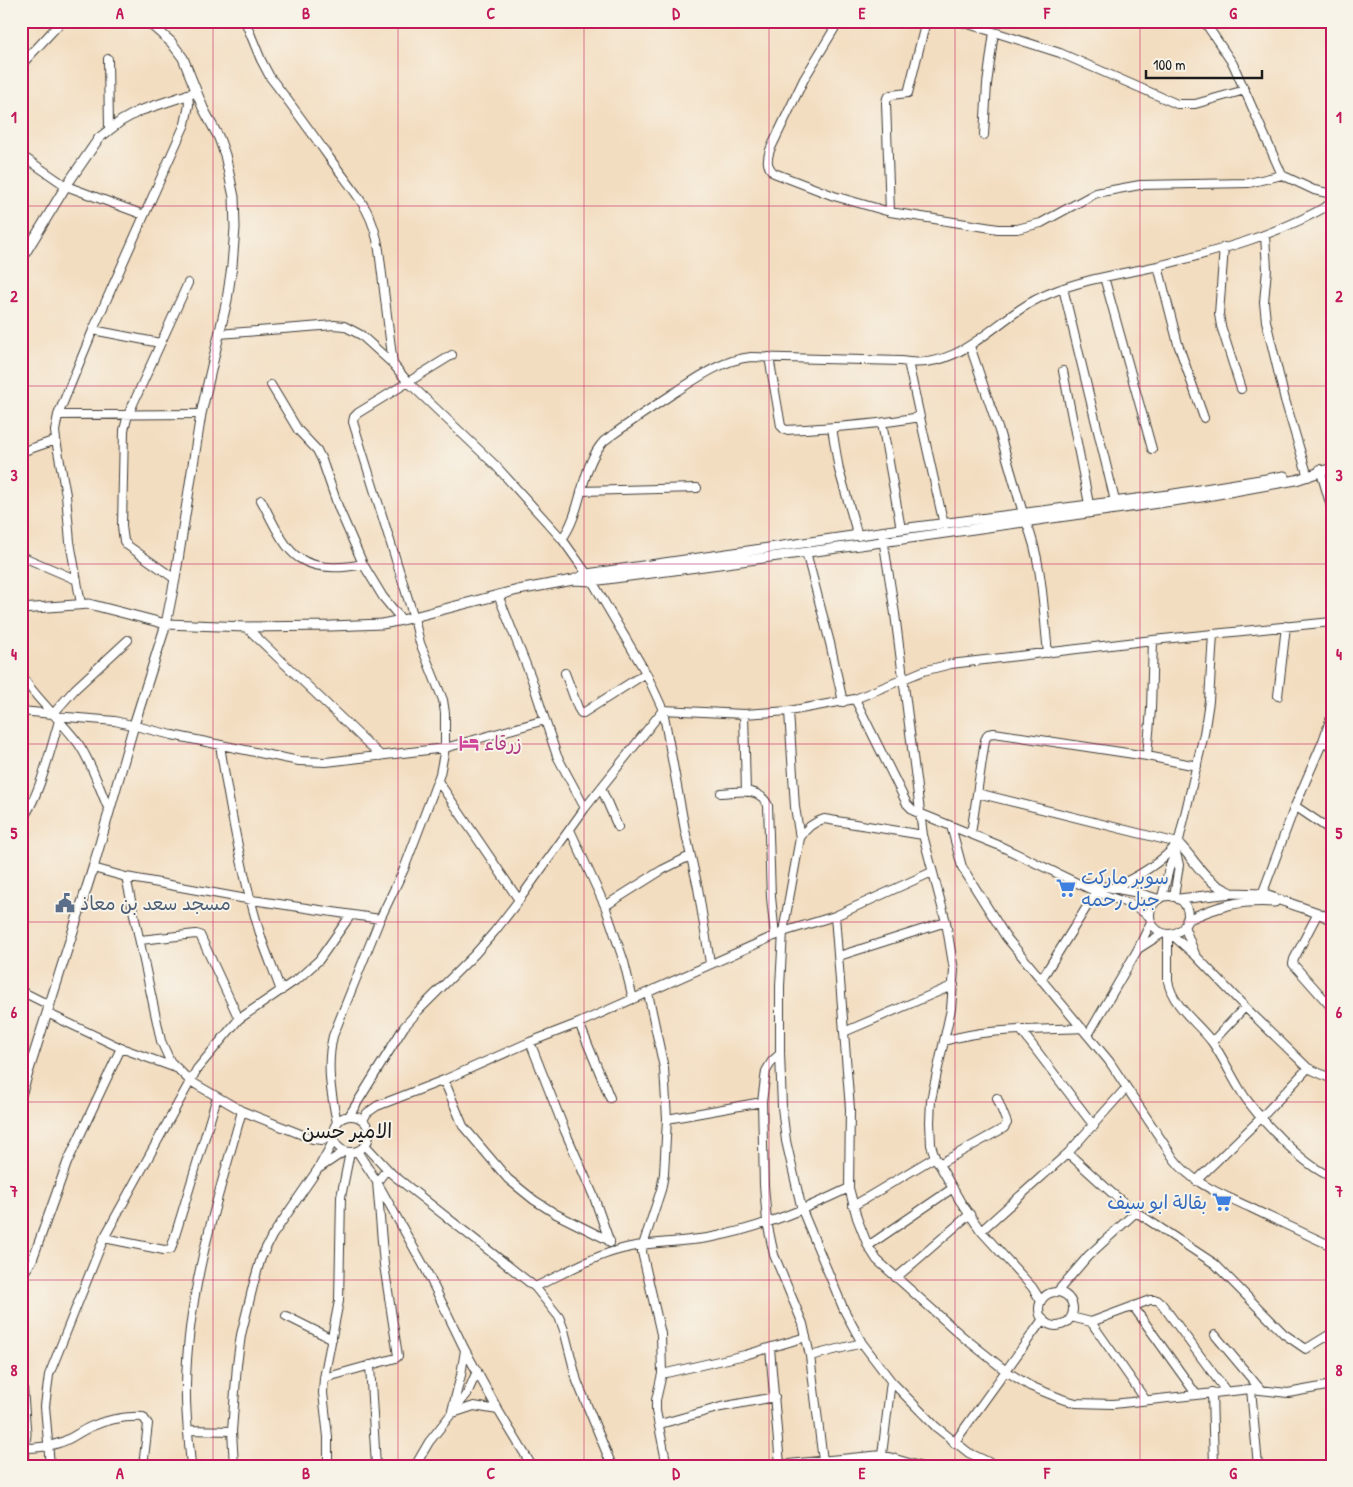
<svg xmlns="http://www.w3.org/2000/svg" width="1353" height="1487" viewBox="0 0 1353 1487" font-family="'Patrick Hand','Playpen Sans Arabic',sans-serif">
<rect width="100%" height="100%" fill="#f7f3e8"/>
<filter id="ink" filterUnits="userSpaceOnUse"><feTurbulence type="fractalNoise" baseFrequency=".02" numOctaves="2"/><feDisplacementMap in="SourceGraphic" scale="10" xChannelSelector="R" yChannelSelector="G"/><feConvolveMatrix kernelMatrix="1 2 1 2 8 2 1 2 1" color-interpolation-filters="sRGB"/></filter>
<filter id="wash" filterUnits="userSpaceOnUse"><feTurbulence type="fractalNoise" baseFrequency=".0096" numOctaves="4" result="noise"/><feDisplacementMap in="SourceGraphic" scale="20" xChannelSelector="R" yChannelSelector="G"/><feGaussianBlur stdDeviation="1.12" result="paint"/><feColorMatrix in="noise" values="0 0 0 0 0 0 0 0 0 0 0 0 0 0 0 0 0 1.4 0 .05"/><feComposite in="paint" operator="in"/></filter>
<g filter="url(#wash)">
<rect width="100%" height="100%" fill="#f3ddc0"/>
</g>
<g filter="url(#ink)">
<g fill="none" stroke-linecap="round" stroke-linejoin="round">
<defs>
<path id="minor" d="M245 21 261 60 270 77C291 104 311 132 331 160 354 192 373 209 379 250L393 364
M839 21 804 79 770 150C767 159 766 166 774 173L834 196 890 212 998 229H1017L1041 223 1096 193 1140 185 1249 183 1282 175
M958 21 994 32 987 84 984 135
M1204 21 1233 64 1282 175 1314 190 1332 194
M994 32 1060 53 1177 104H1195L1245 90
M108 59 109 129
M21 65 62 21
M21 155 66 186 144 215
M890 212 886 103 887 98 891 95 908 93 926 21
M1265 235 1267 269 1264 302 1266 321 1285 400 1308 477
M1224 247 1219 314 1221 326 1241 389
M1158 266 1178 344 1204 418
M1104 277 1152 449
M1063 288 1115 501
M93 330 160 343
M219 334 334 325 344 326 361 335 393 364 407 381 496 466 562 539 592 581 646 673 663 710 685 830 698 888 710 963
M970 346 999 431 1023 513
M769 357 781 426 785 430C830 428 875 425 920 417L944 525
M908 362 920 417
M1063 371 1089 504
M271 385 298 430 317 450 322 460 339 509 363 564 383 597 402 620
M58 415 201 414
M882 423 901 529
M832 428 839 470 858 536
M21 452 56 440
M1320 469 1332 510
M581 491 697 488
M261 500C270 516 283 548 299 558 317 570 344 568 363 564
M1026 522C1043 563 1043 609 1048 653
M882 532 895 614 923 835 946 922 954 970 951 1009 931 1100 930 1122 931 1145 935 1157 960 1201 981 1231 1032 1287 1041 1301
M562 539C583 511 580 467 604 441 626 425 648 410 671 395 696 379 721 360 751 357L901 361C963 373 996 315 1048 294 1083 279 1121 274 1158 266 1214 252 1282 234 1332 203
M806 552 830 643 843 702
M21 556 77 580
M175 579 127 545 124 541 122 526 124 430 128 415 188 283
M498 595 531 677 545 720
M81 604 70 542 66 495 56 440 55 431 58 415 93 330 185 124 189 105 188 94
M246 627 381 756
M565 673 578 708 581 713H583L646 673
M21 675C37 700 60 719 78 743 92 763 99 788 109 810
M1278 696 1286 626
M855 699 907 804 914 811 998 845 1096 892 1133 905 1150 917
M663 710 744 714 789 711 855 699 923 671 951 664 1153 640 1332 622
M21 711 53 714 75 689 128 640
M789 711 795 807 800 838
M744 714 746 792
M55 716 115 721 172 735 299 761 326 762 445 748 545 720 557 756 585 808
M1323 741 1332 747
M220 745C230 810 242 877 262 940 268 957 275 974 281 991
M1147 756 1151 709 1153 640
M438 781 519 900
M601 788 618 827
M721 793C739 792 758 786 768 805L771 897 775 936
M977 793 1178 843C1160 864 1138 877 1112 888
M1295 806 1332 831
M21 820C38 802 51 747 59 721
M951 826 962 867 1006 937 1109 1061 1174 1159C1194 1185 1222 1194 1251 1208 1278 1221 1305 1234 1332 1246
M570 830 605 906 624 962 633 999
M971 834 985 740 988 734 994 733 1147 756 1197 766
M923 835 824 819C813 822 806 828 800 838L783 932 780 986V1054L782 1107 786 1141 802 1210 844 1310 862 1343 891 1381 936 1427 969 1453 997 1466
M21 852 23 855 21 865
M93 868 126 877 252 900 380 919
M126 877 161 1041 170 1061 190 1081 242 1111 313 1139 322 1140 333 1134
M1085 883 1139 893 1159 899
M1150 915a19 19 0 1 1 38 0a19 19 0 1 1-38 0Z
M1162 897 1170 865 1176 853 1204 734 1209 701 1213 634
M1174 897 1179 865 1176 853
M1260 900 1295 806 1323 741 1330 720
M605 906 662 870 690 856
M1318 913 1294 959 1293 964 1332 1008
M835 916 850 1109 849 1188 857 1218 868 1246 877 1260 962 1336 1006 1371 1030 1386 1062 1399 1076 1403 1113 1404 1251 1389 1288 1393 1332 1385
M1184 926 1195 954
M1168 934V981C1172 1006 1198 1023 1212 1042 1222 1056 1230 1073 1239 1088 1255 1115 1303 1166 1332 1177
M1171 934 1196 956 1245 1007 1308 1068 1332 1079
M140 940 196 934 200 935 239 1019
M1138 949 1163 933
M839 956 946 922
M1041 980 1096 892
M21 991 49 1005
M648 993 664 1068 667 1119 664 1174 661 1190 643 1245 642 1252 661 1334 662 1374 656 1400V1411L667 1466
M579 1023 610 1098
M1020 1029 1094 1126
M844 1032 954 985
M1088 1035 1138 949 1151 922
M944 1041C989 1027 1035 1031 1082 1028
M530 1042 565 1131 594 1197 610 1243
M1212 1042 1245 1007
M121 1048 176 1068
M780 1054 772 1061 766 1071 762 1102 764 1185 767 1222 774 1255 803 1324 810 1356 823 1461
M444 1080 463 1126 508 1179 534 1200 556 1214 610 1241
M349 1116 404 1027 419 1010 475 954 495 931 519 900 585 808 663 710
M333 1134a18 18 0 1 1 36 0a18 18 0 1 1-36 0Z
M667 1119 762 1102
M363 1120 367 1113 377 1106 444 1080 530 1042 579 1023 783 932 835 916 932 872
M337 1123C331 1093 326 1066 333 1036L380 919 404 869 440 774 445 748V713L443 700 420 643 414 618 353 422 354 417 358 413 452 355
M365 1145 392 1174 535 1287 559 1317 564 1330 577 1381 612 1466
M357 1151 377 1182 425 1268 465 1350 498 1410 532 1466
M1068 1153 1113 1194 1136 1212 1215 1264 1284 1334 1306 1349 1332 1333
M939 1164 1004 1128 1007 1123 997 1098
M318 1169 345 1151
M1196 1181 1261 1118 1308 1068
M853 1206 935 1157
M981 1231 1068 1153 1126 1088
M104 1238 164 1250 171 1249 217 1097
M868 1246 953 1188
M21 1277 32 1261 67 1163 121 1048 47 1013
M896 1278 970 1214
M535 1287C561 1275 587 1259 615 1251 646 1241 681 1243 713 1237 761 1228 805 1209 849 1188
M1057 1292 1088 1256 1136 1212
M1039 1309a17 17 0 1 1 34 0a17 17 0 1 1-34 0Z
M1133 1306 1196 1394
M286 1316 332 1339
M1071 1317 1091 1322 1150 1300H1157L1161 1303 1226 1391
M1091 1322 1145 1399
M1215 1335 1261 1390
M770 1348 780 1465
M810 1356 862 1343
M370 1365 376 1466
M662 1374 745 1355 806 1337
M324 1378 396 1358 398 1356 384 1265 377 1182 387 1169
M1251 1389 1258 1466
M1212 1392 1214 1466
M452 1411 461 1375 465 1350
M453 1413 474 1406 498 1410
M660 1424 721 1407 775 1397
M188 1430 232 1431
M954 1443 1043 1319
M24 1448C36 1448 47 1447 59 1443 70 1440 79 1432 90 1427 106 1420 126 1416 143 1417L148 1424 143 1466
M50 1466 45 1406 49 1375 104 1238 197 1069 239 1019 299 978 319 960 350 916
M191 1466C189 1439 185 1412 186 1386 187 1291 217 1201 242 1111
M234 1466 232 1431 237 1365 241 1335 254 1282 261 1258 272 1236 318 1169 334 1140
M328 1466V1437L323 1393 324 1378 339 1301 341 1197 350 1152
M415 1466 429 1442 467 1394 477 1371
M768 1466 882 1455 919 1466
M879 1466 882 1455 891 1381"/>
<path id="tertiary" d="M21 260 66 186 99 138 121 121 139 111 196 92
M575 579 587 574 901 529 1168 495 1284 476
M21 609 89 604 166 624 246 627 331 626 382 624 402 620 518 590 573 580 592 581 860 545 1201 497 1296 480 1332 468
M1178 843C1198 863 1202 880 1230 892
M1179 899 1232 893 1262 894 1318 913 1332 920
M1187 920C1220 905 1239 900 1275 902
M21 1095 93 868 134 725 166 624 175 579 201 414 227 300 232 266 235 228 234 197 225 155 219 138 203 108 183 58 171 42 147 21
M21 1368 26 1434 22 1466"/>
</defs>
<use href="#minor" stroke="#3c3935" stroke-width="10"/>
<use href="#tertiary" stroke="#3c3935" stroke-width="11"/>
<use href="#minor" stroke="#fff" stroke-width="8"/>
<use href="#tertiary" stroke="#fff" stroke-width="9"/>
</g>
</g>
<path fill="none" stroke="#c2185b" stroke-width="1" stroke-opacity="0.55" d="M213 21V1466M398 21V1466M584 21V1466M769 21V1466M955 21V1466M1140 21V1466M21 206H1332M21 386H1332M21 564H1332M21 744H1332M21 922H1332M21 1102H1332M21 1280H1332"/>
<defs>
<symbol id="hotel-bare" viewBox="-9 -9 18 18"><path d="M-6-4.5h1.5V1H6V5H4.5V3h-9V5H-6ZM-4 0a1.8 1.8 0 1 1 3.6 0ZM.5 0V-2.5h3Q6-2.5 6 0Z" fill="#d1479c" stroke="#f7f3e8" stroke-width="2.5" paint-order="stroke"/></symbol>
<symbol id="supermarket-bare" viewBox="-9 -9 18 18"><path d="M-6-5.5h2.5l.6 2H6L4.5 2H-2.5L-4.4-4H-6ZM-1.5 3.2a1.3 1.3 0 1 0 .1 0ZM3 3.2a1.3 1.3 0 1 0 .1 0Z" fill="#3f7fe0" stroke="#f7f3e8" stroke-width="2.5" paint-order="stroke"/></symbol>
<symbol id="civic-bare" viewBox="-9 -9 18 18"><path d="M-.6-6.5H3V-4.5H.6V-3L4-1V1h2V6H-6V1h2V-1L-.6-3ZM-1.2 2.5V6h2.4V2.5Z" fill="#5c6f8a" stroke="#f7f3e8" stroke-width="2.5" paint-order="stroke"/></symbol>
</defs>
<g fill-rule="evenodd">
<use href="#hotel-bare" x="455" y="729" width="28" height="28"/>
<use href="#supermarket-bare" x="1052" y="874" width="28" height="28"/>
<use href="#civic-bare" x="51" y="889" width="28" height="28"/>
<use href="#supermarket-bare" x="1208" y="1188" width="28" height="28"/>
</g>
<g text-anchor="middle" stroke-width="4" stroke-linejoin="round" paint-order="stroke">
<g font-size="19" fill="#b23c85" stroke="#f7f3e8" text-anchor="start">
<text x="484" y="750">زرقاء</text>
</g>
<g font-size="19" fill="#366cbe" stroke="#f7f3e8" text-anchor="start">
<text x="1081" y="884">سوبر ماركت<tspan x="1081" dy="22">جبل رحمه</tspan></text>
<text x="1207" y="1209" text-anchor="end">بقالة ابو سيف</text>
</g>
<g font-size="19" fill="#4e5e75" stroke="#f7f3e8" text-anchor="start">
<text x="80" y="910">مسجد سعد بن معاذ</text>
</g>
<g font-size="20" fill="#1c1c1c" stroke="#f7f3e8">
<text x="347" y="1138">الامير حسن</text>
</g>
</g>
<rect width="1353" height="1487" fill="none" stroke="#f7f3e8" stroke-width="55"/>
<path d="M1146 70v8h116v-8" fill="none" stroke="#1c1c1c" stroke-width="2.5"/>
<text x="1153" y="70" font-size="15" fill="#1c1c1c" stroke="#f7f3e8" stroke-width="4" paint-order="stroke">100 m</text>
<rect x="28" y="28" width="1298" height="1432" fill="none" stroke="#c2185b" stroke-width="2"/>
<g font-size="16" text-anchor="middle" font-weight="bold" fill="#c2185b">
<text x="120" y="19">A</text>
<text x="306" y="19">B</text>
<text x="491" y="19">C</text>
<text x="676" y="19">D</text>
<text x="862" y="19">E</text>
<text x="1047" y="19">F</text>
<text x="1233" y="19">G</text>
<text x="14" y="123">1</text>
<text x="1339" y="123">1</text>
<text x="14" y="302">2</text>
<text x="1339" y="302">2</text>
<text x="14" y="481">3</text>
<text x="1339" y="481">3</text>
<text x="14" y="660">4</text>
<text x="1339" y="660">4</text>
<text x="14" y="839">5</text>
<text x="1339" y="839">5</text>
<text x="14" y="1018">6</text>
<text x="1339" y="1018">6</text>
<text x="14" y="1197">7</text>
<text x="1339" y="1197">7</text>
<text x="14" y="1376">8</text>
<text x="1339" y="1376">8</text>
<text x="120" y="1479">A</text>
<text x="306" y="1479">B</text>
<text x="491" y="1479">C</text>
<text x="676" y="1479">D</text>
<text x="862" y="1479">E</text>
<text x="1047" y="1479">F</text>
<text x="1233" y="1479">G</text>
</g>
</svg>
